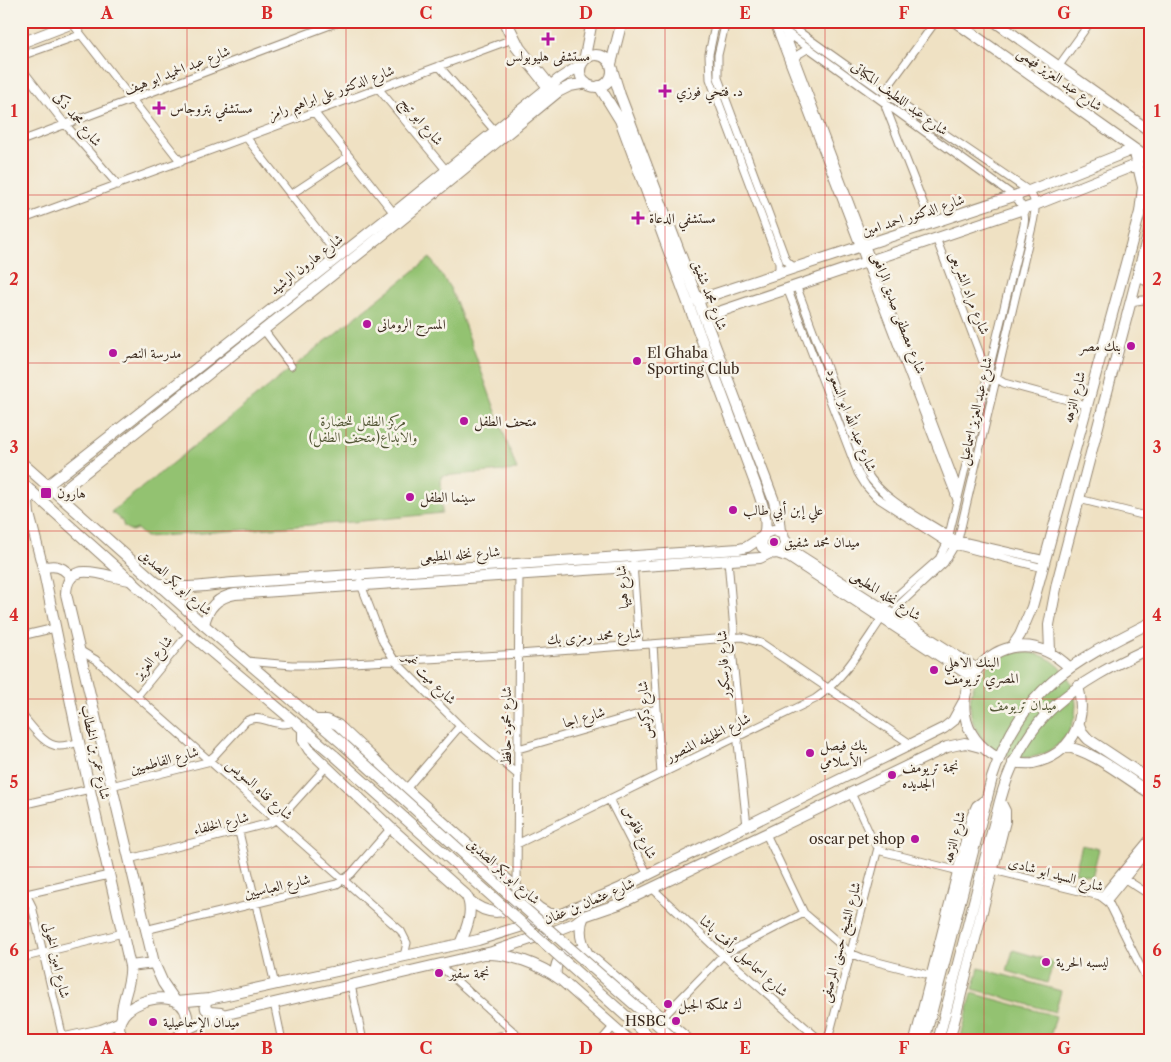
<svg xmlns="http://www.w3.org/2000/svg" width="1171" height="1062" viewBox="0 0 1171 1062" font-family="'Libre Caslon Text',Amiri,serif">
<rect width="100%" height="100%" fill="#f7f3e8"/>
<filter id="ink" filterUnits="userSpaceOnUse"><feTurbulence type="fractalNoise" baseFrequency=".02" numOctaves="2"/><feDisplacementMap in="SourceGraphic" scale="10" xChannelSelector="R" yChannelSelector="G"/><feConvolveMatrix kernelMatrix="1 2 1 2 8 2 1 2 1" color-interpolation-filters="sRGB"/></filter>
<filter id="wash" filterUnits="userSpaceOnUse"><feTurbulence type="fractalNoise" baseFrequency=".0096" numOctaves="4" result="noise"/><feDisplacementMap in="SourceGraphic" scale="20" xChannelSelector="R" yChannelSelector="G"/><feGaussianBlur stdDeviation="1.12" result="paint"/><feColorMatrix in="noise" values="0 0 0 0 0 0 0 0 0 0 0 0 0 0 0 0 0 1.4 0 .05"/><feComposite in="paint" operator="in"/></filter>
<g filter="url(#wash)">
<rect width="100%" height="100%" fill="#efe1c3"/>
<path fill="#93c271" stroke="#677648" d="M430 258 450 288 457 304 517 470 441 476 442 513 352 522 146 537 137 529 132 531 124 527 122 521 111 512Z
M970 705a53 53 0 1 1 106 0a53 53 0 1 1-106 0Z
M1082 845 1099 849 1092 877 1075 872Z
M1013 950 1054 962 1047 983 1007 971Z
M979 968 1061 991 1055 1012 973 989Z
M972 993 1056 1016 1049 1041H960Z"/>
</g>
<g filter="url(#ink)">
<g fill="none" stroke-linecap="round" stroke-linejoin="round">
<defs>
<path id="street" d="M502 21 515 48 549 91
M508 21 521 47 554 88
M716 21 709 54 710 79 779 263V269L776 274
M726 21 718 55V78L786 260 791 265 796 267
M771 21 1014 196C1023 204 1026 213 1024 225L947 543 939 559 882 609
M784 21 885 93 1029 191C1038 202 1035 214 1032 227L958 540 944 563 899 605 894 616
M72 23 181 162
M774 23 957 500
M785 32 959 492
M21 56 80 35
M795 60 799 54 809 48
M439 66 495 131
M1058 67 1091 21
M21 68 65 124 118 185
M378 88 446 170
M314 112 397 217
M246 137 338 256
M21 141 341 21
M290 195 349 156
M21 220 510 40
M931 223 886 108 884 98 887 88 936 21
M936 238 983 362C989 372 994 378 1004 383L1086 405
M1139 270 1144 280 1150 285
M796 285 866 472C885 502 920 517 949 536L958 540 1045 560
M787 288 858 473 866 486 876 497 947 543 1043 568
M1130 302 1143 300 1150 302
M263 329 291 366
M1079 499 1150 517
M728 560 734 630 732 649 740 729 738 743 747 826
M633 564 639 645
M360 582 383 642 395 661 460 726 518 775
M21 636 55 628
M653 644 661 774
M79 650 96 660 401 931 407 943 404 956
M246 661 292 665H314L519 654 742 637 761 643 912 745
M137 696 189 633
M21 714C31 725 44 746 59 746 66 746 73 744 79 742
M518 749 656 709
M111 786 207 762 214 756 246 721C261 712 278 731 294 721
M406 789 460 726
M851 793 873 841 881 851 959 871
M609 799 648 875
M21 805 90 789
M239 832 275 985
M766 834 804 913 841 945 850 953 862 958 932 976
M517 844 815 699C844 679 862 647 882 618
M129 859 270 823 282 816 327 766
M993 870 1100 896 1109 903 1150 986
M1125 879 1150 895
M517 888 519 572
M652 888 723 955 821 1041
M21 891 28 898 32 906 63 1038
M22 895 109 875
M1101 897 1150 838
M1107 901 1150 848
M145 930 337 884 351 874 391 828
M21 958 123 933
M439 965 524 1041
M351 985 363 1041
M274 1003 282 1041
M663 1017 723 955 804 913
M479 1041 515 1032
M601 1041 614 1026
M826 1041 830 1032 878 848"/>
<path id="secondary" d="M954 21 1150 160
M994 21 1150 131
M580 71a16 16 0 1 1 32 0a16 16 0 1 1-32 0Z
M584 61 592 21
M611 64 622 21
M612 69 620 95 774 501 779 521 780 532
M599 86 620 120 759 494C763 506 767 518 765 531 764 537 761 540 762 547L770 553C778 555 783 551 785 544L783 534 773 530 764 534
M697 300 1029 191 1134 149 1143 187 1140 212 1032 607 1020 635 1012 647
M704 317 1035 205 1138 164
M48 485 394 213 559 79 582 64
M32 492 28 502 29 514 43 568 79 742 130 966C132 985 120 1000 122 1018
M58 494 400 221 558 92 570 86 586 83
M785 540 794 552 977 669
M777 553 789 557 972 677
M43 568C55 564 65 567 71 578
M131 580C110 579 67 555 66 594L154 963 163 983 176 1002 209 999 478 940 561 914 621 888 944 728 953 721 964 701
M157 583C187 591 205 585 234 583L739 549 747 547 762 537
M204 625C207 608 218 597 235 594L760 558 770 553
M1050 652 1049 625 1057 583 1150 228
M1079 725 1082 732 1088 739 1150 780
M1064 747C1090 748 1127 779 1150 793
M998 758C917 712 999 600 1069 667
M1013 762C1019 763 1026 764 1033 763 1071 755 1088 722 1078 686
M130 966 154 963
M209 999 205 1003 206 1009 210 1012 221 1013
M183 1031 200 1023 227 1014 492 952 557 930 575 923 584 916 619 904 947 747 965 743 984 748
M52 1041 101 1030 120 1022
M95 1041 110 1038H123
M126 1041C95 1010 179 977 187 1016 189 1027 181 1035 172 1041"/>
<path id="primary" d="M21 23 26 21
M21 43 78 21
M21 462 204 625 344 745
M21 482 189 633 335 756
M315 720H327L338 725 406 789 539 908 549 914H561
M303 728V740L309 750 391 828 466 895C475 910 466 930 460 944
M469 900C485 914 511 920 517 893
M584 916C578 929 580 941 588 954L690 1041
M483 954C510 953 539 964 561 980L630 1041
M556 976C554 961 563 950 578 950
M915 1041 972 817 977 806 987 799
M924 1041 992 778C1022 688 1070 663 1150 623
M938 1041 1000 801C1023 715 1074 683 1150 648
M949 1041 1005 821V811L1000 801"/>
</defs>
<use href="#street" stroke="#958670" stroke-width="9"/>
<use href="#secondary" stroke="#958670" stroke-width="12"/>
<use href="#primary" stroke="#958670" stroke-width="12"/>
<use href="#street" stroke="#fff" stroke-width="7"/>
<use href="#secondary" stroke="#fff" stroke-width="10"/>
<use href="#primary" stroke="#fff" stroke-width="10"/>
<defs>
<path id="primary-bridge" d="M344 745 506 892 676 1041
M335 756 654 1041"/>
</defs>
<use href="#primary-bridge" stroke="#958670" stroke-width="12" stroke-linecap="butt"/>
<use href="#primary-bridge" stroke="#fff" stroke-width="10"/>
</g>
</g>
<path fill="none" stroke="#d62828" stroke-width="1" stroke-opacity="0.55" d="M187 21V1041M346 21V1041M506 21V1041M665 21V1041M825 21V1041M984 21V1041M21 195H1150M21 363H1150M21 531H1150M21 699H1150M21 867H1150"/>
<g fill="#b5179e" stroke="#f7f3e8" stroke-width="2">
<path d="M545.5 31.5h5v5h5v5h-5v5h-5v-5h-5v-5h5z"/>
<path d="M662.5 83.5h5v5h5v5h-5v5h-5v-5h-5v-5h5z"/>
<path d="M156.5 100.5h5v5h5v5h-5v5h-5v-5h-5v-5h5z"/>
<path d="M635.5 210.5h5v5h5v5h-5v5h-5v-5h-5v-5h5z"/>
<circle cx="367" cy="324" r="5"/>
<circle cx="1131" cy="346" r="5"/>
<circle cx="113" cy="353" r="5"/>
<circle cx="637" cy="361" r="5"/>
<circle cx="464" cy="421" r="5"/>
<rect x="40" y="487" width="12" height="12" rx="2.5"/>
<circle cx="410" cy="497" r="5"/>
<circle cx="733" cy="510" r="5"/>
<circle cx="774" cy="542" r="5"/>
<circle cx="934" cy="670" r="5"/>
<circle cx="810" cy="753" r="5"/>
<circle cx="892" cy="775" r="5"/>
<circle cx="915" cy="839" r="5"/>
<circle cx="1046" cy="962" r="5"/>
<circle cx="439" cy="973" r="5"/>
<circle cx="668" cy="1004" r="5"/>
<circle cx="676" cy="1021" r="5"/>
<circle cx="153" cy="1022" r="5"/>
</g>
<g text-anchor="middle" stroke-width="5" stroke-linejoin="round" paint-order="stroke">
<g font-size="14" fill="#3b2a1e" stroke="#f7f3e8" text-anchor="start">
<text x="548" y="61" text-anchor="middle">مستشفى هليوبولس</text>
<text x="676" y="96">د. فتحي فوزي</text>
<text x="170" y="113">مستشفي بتروجاس</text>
<text x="649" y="223">مستشفي الدعاة</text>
<text x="377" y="329">المسرح الرومانى</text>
<text x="1121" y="351" text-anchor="end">بنك مصر</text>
<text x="123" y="358">مدرسة النصر</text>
<text x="647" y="358">El Ghaba<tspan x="647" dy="16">Sporting Club</tspan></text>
<text x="474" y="426">متحف الطفل</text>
<text x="57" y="498">هارون</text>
<text x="420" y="502">سينما الطفل</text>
<text x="743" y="515">علي إبن أبي طالب</text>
<text x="784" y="547">ميدان محمد شفيق</text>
<text x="944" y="667">البنك الاهلي<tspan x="944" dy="16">المصري تريومف</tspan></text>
<text x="820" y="750">بنك فيصل<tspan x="820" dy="16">الأسلامي</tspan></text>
<text x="902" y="772">نجمة تريومف<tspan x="902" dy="16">الجديده</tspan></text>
<text x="905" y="844" text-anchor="end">oscar pet shop</text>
<text x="1056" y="967">ليسبه الحرية</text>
<text x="449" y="978">نجمة سفير</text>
<text x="678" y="1009">ك مملكة الجبل</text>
<text x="666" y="1026" text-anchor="end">HSBC</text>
<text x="163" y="1027">ميدان الإسماعيلية</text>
</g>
<g font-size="14" fill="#3b2a1e" stroke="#f7f3e8">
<text transform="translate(177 70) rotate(-21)" y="5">شارع عبد الحميد ابو هيف</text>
<text transform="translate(1060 79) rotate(35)" y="5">شارع عبد العزيز فهمى</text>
<text transform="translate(331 92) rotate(-20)" y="5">شارع الدكتور على ابراهيم رامز</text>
<text transform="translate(900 98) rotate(36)" y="5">شارع عبد اللطيف المكباتى</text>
<text transform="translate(78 119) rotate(50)" y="5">شارع محمد ذكى</text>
<text transform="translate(422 121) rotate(50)" y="5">شارع ابو تيج</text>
<text transform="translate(913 215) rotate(-18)" y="5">شارع الدكتور احمد امين</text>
<text transform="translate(306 264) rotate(-38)" y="5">شارع هارون الرشيد</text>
<text transform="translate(970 293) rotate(69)" y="5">شارع مراد الشريعى</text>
<text transform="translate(710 295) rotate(69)" y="5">شارع محمد شفيق</text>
<text transform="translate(899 313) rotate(69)" y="5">شارع مصطفى صديق الرافعى</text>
<text transform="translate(1074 397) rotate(-75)" y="5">شارع النزهه</text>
<text transform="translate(975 411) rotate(-77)" y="5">شارع عبد العزيز اسماعيل</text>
<text transform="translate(852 420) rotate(68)" y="5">شارع عبد الله ابو السعود</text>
<text transform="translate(460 554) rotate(-4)" y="5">شارع نخله المطيعى</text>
<text transform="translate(176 582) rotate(42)" y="5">شارع ابو بكر الصديق</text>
<text transform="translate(622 587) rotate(-94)" y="5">شارع هيها</text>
<text transform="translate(886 595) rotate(33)" y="5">شارع نخله المطيعى</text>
<text transform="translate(594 636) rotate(-4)" y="5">شارع محمد رمزى بك</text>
<text transform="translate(153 657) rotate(-50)" y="5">شارع العزيز</text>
<text transform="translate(723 664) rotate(-93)" y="5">شارع فارسكور</text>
<text transform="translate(430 678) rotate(45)" y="5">شارع ميت غمر</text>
<text transform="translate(644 710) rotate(-94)" y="5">شارع دكرنس</text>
<text transform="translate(584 717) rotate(-16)" y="5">شارع اجا</text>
<text transform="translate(506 726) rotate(-90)" y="5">شارع محمود حافظ</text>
<text transform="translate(708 737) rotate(-26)" y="5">شارع الخليفه المنصور</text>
<text transform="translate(96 752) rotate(78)" y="5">شارع عمر بن الخطاب</text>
<text transform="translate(164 760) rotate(-15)" y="5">شارع الفاطميين</text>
<text transform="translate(260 789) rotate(42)" y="5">شارع قناه السويس</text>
<text transform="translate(221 823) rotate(-14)" y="5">شارع الخلفاء</text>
<text transform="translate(640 832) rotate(63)" y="5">شارع فاقوس</text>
<text transform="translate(954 837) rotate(-75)" y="5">شارع النزهه</text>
<text transform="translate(504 871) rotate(42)" y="5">شارع ابو بكر الصديق</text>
<text transform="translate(1056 874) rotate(15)" y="5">شارع السيد ابو شادى</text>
<text transform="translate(277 886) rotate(-13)" y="5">شارع العباسيين</text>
<text transform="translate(589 901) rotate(-23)" y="5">شارع عثمان بن عفان</text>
<text transform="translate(840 942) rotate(-75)" y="5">شارع الشيخ حسنى المرصفى</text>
<text transform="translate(744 956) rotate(42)" y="5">شارع اسماعيل رأفت باشا</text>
<text transform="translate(57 960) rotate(77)" y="5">شارع امين الخولى</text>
</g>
<g font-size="14" fill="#555837" stroke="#f7f3e8">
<text x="363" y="426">مركز الطفل للحضارة<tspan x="363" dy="16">والابداع(متحف الطفل)</tspan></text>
<text x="1023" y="710">ميدان تريومف</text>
</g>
</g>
<rect width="1171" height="1062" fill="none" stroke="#f7f3e8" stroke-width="55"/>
<rect x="28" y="28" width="1116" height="1006" fill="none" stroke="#d62828" stroke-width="2"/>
<g font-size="16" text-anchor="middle" font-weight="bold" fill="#d62828">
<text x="107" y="19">A</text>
<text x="267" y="19">B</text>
<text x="426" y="19">C</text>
<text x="586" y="19">D</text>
<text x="745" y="19">E</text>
<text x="904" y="19">F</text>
<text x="1064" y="19">G</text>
<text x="14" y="117">1</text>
<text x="1157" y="117">1</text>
<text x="14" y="285">2</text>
<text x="1157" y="285">2</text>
<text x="14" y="453">3</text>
<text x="1157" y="453">3</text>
<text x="14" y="621">4</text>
<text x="1157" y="621">4</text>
<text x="14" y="788">5</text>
<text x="1157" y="788">5</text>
<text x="14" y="956">6</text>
<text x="1157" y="956">6</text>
<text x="107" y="1054">A</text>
<text x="267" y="1054">B</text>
<text x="426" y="1054">C</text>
<text x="586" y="1054">D</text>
<text x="745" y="1054">E</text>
<text x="904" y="1054">F</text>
<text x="1064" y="1054">G</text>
</g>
</svg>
